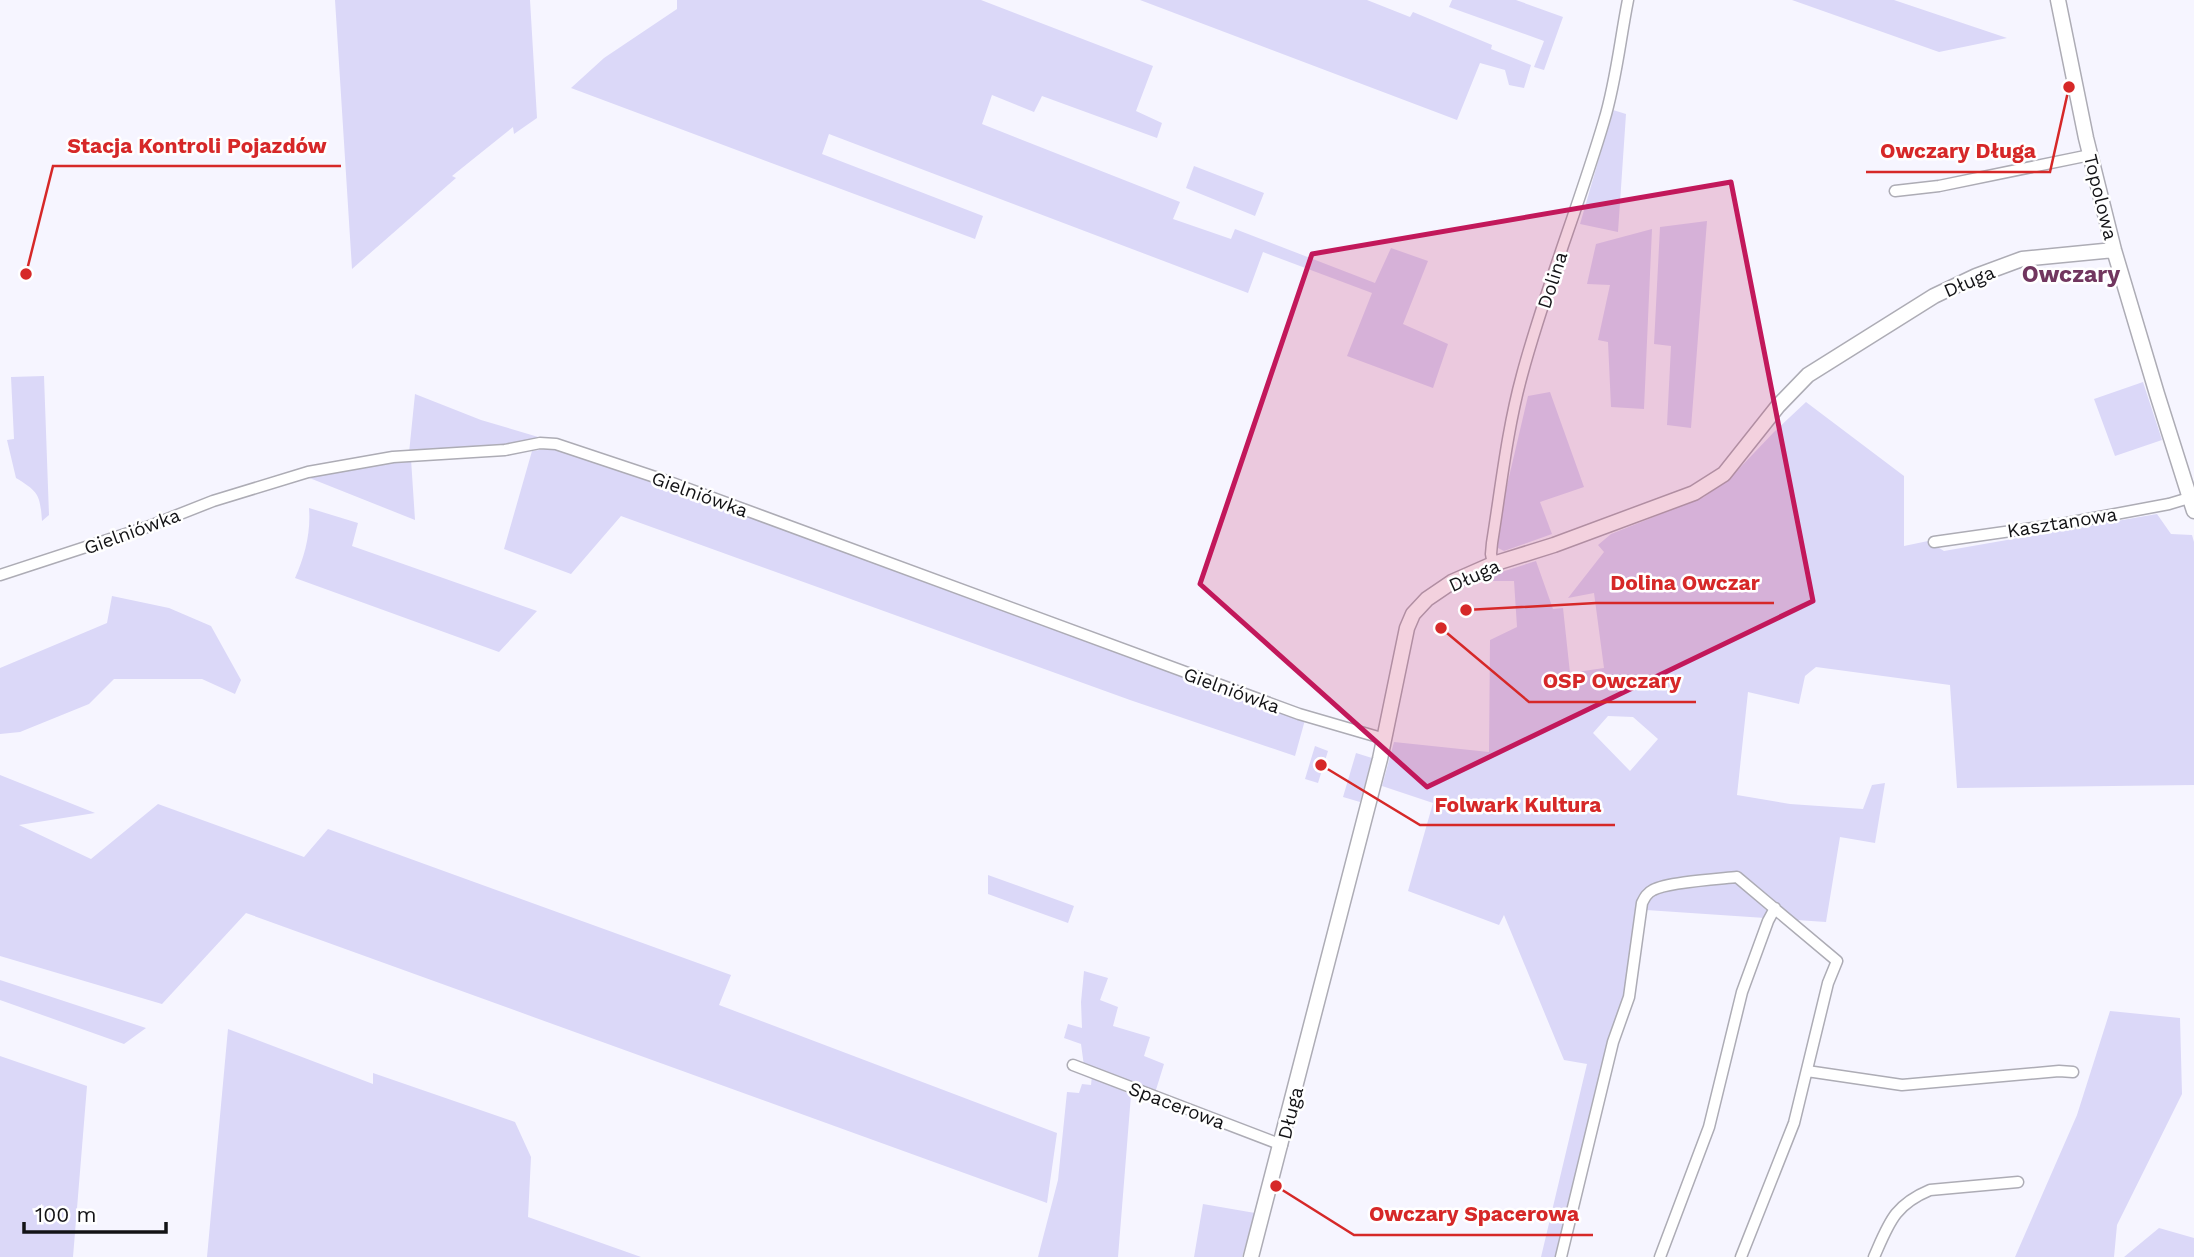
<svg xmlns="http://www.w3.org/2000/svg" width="2194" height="1257" viewBox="0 0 2194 1257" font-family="'Work Sans',sans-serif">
<rect width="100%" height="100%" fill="#f6f5ff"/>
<path fill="#dbd8f8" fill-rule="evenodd" d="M335 0H530L537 118 514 134 513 127 452 176 456 178 352 269Z
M677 0H981L1153 66 1136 111 1162 123 1157 138 1042 96 1034 112 992 95 982 124 1180 202 1173 219 1231 239 1235 229 1375 283 1391 248 1428 261 1403 324 1448 344 1433 388 1347 356 1372 293 1263 252 1248 293 829 134 822 154 983 216 975 239 571 88 604 58 677 9Z
M1140 0H1367L1410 17 1413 12 1492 45 1491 49 1531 65 1524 88 1509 85 1505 70 1480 63 1457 120Z
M1452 0H1516L1563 17 1544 70 1534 67 1544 41 1449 7Z
M1792 0H1894L2007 38 1939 52Z
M1613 110 1626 114 1618 232 1580 224Z
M1194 166 1264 193 1255 216 1186 188Z
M1707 221 1691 428 1667 425 1671 346 1654 344 1660 227Z
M1652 229 1644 409 1611 407 1608 342 1598 340 1610 285 1587 284 1596 244Z
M44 376 49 515 42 521C40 495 39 492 16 478L7 440 14 439 11 377Z
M2143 382 2162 440 2115 456 2094 399Z
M1550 392 1584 487 1540 502 1552 534 1504 551 1496 547 1505 494 1528 396Z
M415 394 481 420 545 439 519 444 409 453Z
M1806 402 1904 476V546L1928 541 1944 551 2157 514 2171 534 2192 535 2194 542V785L1957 788 1950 685 1816 667 1805 676 1799 704 1748 692 1737 795 1790 804 1863 809 1872 785 1885 783 1875 843 1840 837 1826 922 1646 910 1561 1257H1541L1587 1064 1564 1060 1504 915 1499 925 1408 891 1433 803 1382 786 1394 742 1489 752 1490 640 1517 627 1514 581H1493L1492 575 1536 561 1553 609 1563 608 1570 673 1604 668 1594 593 1568 598 1604 552 1598 545 1611 534 1704 497 1732 476 1774 432ZM1608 716 1633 717 1658 739 1630 771 1593 733Z
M553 448 655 480 1305 720 1295 756 1130 700 621 516 571 574 504 549 532 451Z
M411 459 415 520 307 477Z
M309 508 358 523 352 546 537 611 499 652 295 578C305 556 311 532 309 508Z
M112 596 169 608 211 626 241 680 235 694 202 679H114L89 704 20 732 0 734V668L107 623Z
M1315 746 1328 751 1318 783 1305 779Z
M1356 753 1372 758 1360 802 1343 797Z
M0 775 95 813 19 825 91 859 158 804 304 857 328 829 731 975 719 1005 1057 1133 1047 1203 246 913 162 1004 0 956Z
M988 875 1074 906 1068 923 988 894Z
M1084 971 1108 978 1100 1000 1118 1007 1113 1026 1150 1037 1144 1056 1164 1064 1155 1093 1084 1066 1081 1044 1064 1038 1068 1024 1082 1028 1081 1002Z
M0 980 146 1028 124 1044 0 1000Z
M2110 1011 2180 1018 2182 1094 2117 1225 2114 1257H2015L2077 1115Z
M228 1029 373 1084V1073L515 1122 531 1157 528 1217 641 1257H207Z
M0 1056 87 1086 73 1257H0Z
M1092 1075 1131 1095 1118 1257H1038L1058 1180 1067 1092 1079 1093 1082 1084 1091 1085Z
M1203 1204 1255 1213 1242 1257H1194Z
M2159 1228 2194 1238V1257H2124Z"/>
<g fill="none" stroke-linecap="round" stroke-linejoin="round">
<defs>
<path id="minor" d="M1895 191 1939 186 2090 155
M1934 542 2067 523 2169 504 2189 498
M1493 564 1491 554 1492 543C1501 487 1507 430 1522 375 1545 289 1579 206 1604 121 1616 82 1620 40 1628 0
M0 575 147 527 213 501 308 472 393 457 505 450 540 443 556 444 667 481 1299 714 1385 739
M1073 1065 1282 1145
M1807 1071 1902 1085 2059 1071 2073 1072
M1561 1257 1613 1042 1629 997 1642 903C1645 897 1647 893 1653 890 1667 882 1718 879 1737 877L1837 961 1828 983 1794 1123 1741 1257
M1660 1257 1709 1127 1742 992 1768 921 1775 908
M1874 1257C1889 1223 1894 1205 1930 1190L2018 1182"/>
<path id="tertiary" d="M2058 0 2086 138 2114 250 2157 394 2194 511
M1251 1257 1380 759 1407 628 1413 614 1427 599 1452 582 1493 564 1554 545 1694 493 1724 474 1778 406 1808 375 1934 296 1976 276 2022 259 2114 250"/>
</defs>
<use href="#minor" stroke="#adacb5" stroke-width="13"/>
<use href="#tertiary" stroke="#adacb5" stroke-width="17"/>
<use href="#minor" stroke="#fff" stroke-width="10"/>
<use href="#tertiary" stroke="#fff" stroke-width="14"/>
</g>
<path fill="#c2185b" fill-opacity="0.2" stroke="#c2185b" stroke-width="5" stroke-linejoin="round" d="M1731 182 1813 601 1427 787 1200 584 1312 254Z"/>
<g text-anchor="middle" stroke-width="5" stroke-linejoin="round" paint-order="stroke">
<g font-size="19" fill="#131316" stroke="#fff">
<text transform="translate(2101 197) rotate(76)" y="7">Topolowa</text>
<text transform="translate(1552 280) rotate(-72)" y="7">Dolina</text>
<text transform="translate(1969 281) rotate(-23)" y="7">Długa</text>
<text transform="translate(700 494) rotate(20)" y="7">Gielniówka</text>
<text transform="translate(2062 522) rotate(-9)" y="7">Kasztanowa</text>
<text transform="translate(132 531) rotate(-20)" y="7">Gielniówka</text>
<text transform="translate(1474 575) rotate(-24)" y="7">Długa</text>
<text transform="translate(1232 690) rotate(20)" y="7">Gielniówka</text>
<text transform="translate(1177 1105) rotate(21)" y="7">Spacerowa</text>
<text transform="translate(1290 1113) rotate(-76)" y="7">Długa</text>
</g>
<g font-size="23" font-weight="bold" fill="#71365f" stroke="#fff">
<text x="2071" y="282">Owczary</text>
</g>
</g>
<path fill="none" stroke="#d62828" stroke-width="2.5" d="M26 274L53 166H341M2069 87L2050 172H1866M1466 610L1596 603H1774M1441 628L1529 702H1696M1321 765L1420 825H1615M1276 1186L1354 1235H1593"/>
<g fill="#d62828" stroke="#fff" stroke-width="2.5">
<circle cx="26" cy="274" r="7"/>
<circle cx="2069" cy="87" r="7"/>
<circle cx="1466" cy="610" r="7"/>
<circle cx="1441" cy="628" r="7"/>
<circle cx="1321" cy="765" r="7"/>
<circle cx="1276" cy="1186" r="7"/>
</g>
<g font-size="21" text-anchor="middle" font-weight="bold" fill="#d62828" stroke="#fff" stroke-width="5" stroke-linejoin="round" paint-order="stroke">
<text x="197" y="153">Stacja Kontroli Pojazdów</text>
<text x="1958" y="158">Owczary Długa</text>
<text x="1685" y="590">Dolina Owczar</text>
<text x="1612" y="688">OSP Owczary</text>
<text x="1518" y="812">Folwark Kultura</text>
<text x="1474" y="1221">Owczary Spacerowa</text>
</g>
<path d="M24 1222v10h142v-10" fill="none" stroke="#131316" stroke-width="3.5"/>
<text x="35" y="1222" font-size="21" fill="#131316" stroke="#ffffff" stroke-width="5" paint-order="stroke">100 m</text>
</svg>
